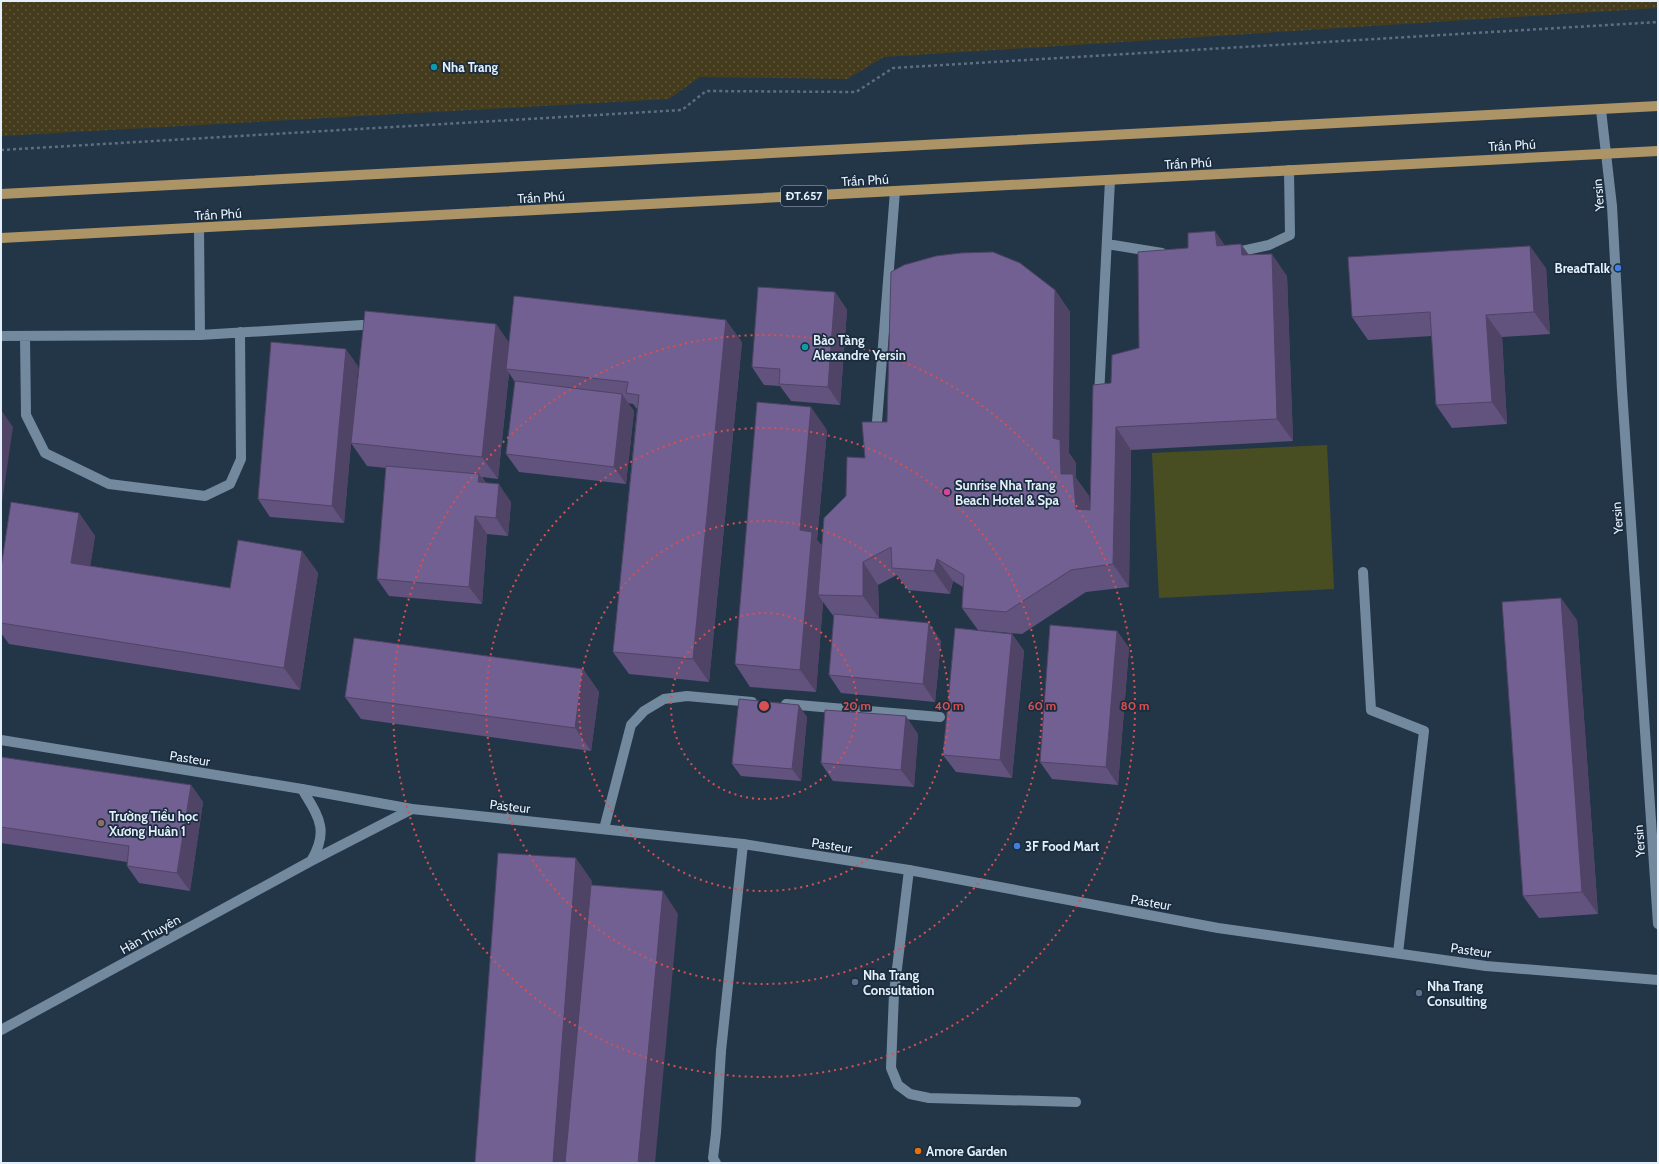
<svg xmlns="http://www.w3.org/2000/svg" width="1659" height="1164" viewBox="0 0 1659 1164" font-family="Cabin,sans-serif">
<defs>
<pattern id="sand-dots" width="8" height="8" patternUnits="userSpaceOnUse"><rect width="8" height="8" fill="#443c1c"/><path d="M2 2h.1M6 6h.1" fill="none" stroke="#5f583e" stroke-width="1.8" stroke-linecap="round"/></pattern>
</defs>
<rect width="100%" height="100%" fill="#233648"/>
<path fill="#484e21" d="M1327 445 1334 589 1159 598 1152 453Z"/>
<path fill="url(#sand-dots)" d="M1 1H1658V8L884 57 847 79 700 77 669 99 1 136Z"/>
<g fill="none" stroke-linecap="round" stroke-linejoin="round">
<path stroke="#5d6e7e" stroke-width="2.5" stroke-dasharray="3 3" stroke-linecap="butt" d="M1 150 682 110 706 91 856 92 893 68 1658 22"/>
<path stroke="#73899d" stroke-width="10" d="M199 228 200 335
M1107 244 1162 253
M1233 253 1269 245 1290 235 1289 170
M1 336 200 335 362 325
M25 336 26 415 45 453 109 484 205 496 230 484 241 459 240 332
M1099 396 1110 180
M876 435 895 191
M1363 572 1371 710 1424 731 1398 953
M786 704 940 717
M604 829 631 725 644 711 664 699 687 696 752 702
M721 1051 743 844"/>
<path stroke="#73899d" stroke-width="10" d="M302 789C318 816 330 830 311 861
M909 870 894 993 891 1068 898 1085 910 1094 929 1098 1076 1102
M1 1030 311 861 412 809
M716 1163 713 1158 716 1133 721 1051"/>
<path stroke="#73899d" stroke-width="10" d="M1601 110 1612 206 1622 390 1658 924
M1 740 302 789 412 809 743 844 909 870 1218 928 1486 966 1658 980"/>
<path stroke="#ad9466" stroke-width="10" d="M1 194 1658 106
M1 238 1658 151"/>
</g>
<path fill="#61537d" d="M1225 245 1249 255 1287 276 1293 441 1131 450 1129 587 1086 592 1022 634 978 630 962 608 963 587 953 581 950 594 908 590 897 575 878 585 879 618 941 641 935 702 841 693 829 675 834 617 823 602 816 692 750 687 735 664 827 430 817 540 822 546 865 458 887 422 1055 290 1070 312 1069 453 1076 463V478L1089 496 1090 506 1111 383Z
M1546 268 1550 334 1502 337 1507 424 1452 428 1436 405 1432 336 1368 340 1352 317Z
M835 292 847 310 840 405 791 401 780 386 764 385 752 367Z
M496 324 509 343 742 342 709 682 629 674 613 652 637 409 633 404 628 403 634 411 626 484 519 472 506 454 515 382 509 373 498 479 482 477 486 483 511 502 508 536 487 534 482 604 389 596 377 579 386 468 367 466 351 443 344 523 270 517 258 499 358 366 352 436Z
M79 513 95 536 90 566 230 588 302 551 318 573 300 690 9 644 1 633V568Z
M1577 620 1598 914 1539 918 1523 896Z
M1117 631 1129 648 1118 785 1052 779 1040 762Z
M1012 634 1024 651 1012 778 956 772 943 755Z
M583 669 599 692 591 751 361 719 345 697Z
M807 717 801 781 741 776 732 764Z
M918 734 914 787 833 781 821 763Z
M1 757 191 785 203 802 190 891 139 883 127 866V862L1 843Z"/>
<path fill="#4f4366" d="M1215 231 1231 254 1217 246Z
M1241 244 1257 266 1242 255Z
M1530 246 1546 268 1550 334 1534 312Z
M1272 254 1287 276 1293 441 1277 419Z
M1055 290 1070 312 1069 453 1076 463V478L1089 496 1091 531 1076 509 1061 474 1053 438Z
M835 292 847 310 840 405 828 387Z
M1486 315 1502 337 1507 424 1492 402Z
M726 320 742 342 709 682 693 659Z
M496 324 511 346 506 369 509 373 498 479 482 457Z
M346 349 358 366 344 523 332 506Z
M622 394 634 411 626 484 614 467Z
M811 407 827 430 817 540 827 554 818 595 823 602 816 692 800 670V530Z
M1 410 13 427 1 509Z
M1116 427 1131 450 1129 587 1113 564Z
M479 474 492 492 478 482Z
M499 484 511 502 508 536 496 518Z
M79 513 95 536 87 586 71 563Z
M475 516 487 534 482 604 469 587Z
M302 551 318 573 300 690 284 668Z
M937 559 953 581 950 594 934 571Z
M863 562 878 585 879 618 863 596Z
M1561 598 1577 620 1598 914 1582 892Z
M929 623 941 641 935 702 923 684Z
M1117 631 1129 648 1118 785 1106 767Z
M1012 634 1024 651 1012 778 1000 760Z
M583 669 599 692 591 751 575 728Z
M799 705 807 717 801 781 792 769Z
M906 716 918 734 914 787 901 770Z
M191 785 203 802 190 891 177 873Z
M576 858 592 881 571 1163H553Z
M663 891 678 914 655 1163H638Z"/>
<path fill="#716091" stroke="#4f4366" d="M1215 231 1217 246 1241 244 1242 255 1272 254 1277 419 1116 427 1113 564 1071 570 1006 612 962 608 964 575 937 559 934 571 892 568 891 547 863 562V596L818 595 824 518 846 496 847 457 865 458 862 422H887L891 272 904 265 936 256 961 253 993 252 1020 263 1055 290 1053 438 1060 440 1061 474H1073L1076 509 1090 510 1093 385 1111 383 1112 355 1139 348 1138 252 1188 248V233Z
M1530 246 1534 312 1486 315 1492 402 1436 405 1430 312 1352 317 1348 257Z
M758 287 835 292 828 387 779 384 780 369 752 367Z
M514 296 726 320 693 659 613 652 639 395 626 393 628 382 506 369Z
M365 311 496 324 482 457 351 443Z
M271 342 346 349 332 506 258 499Z
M515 381 622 394 614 467 506 454Z
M757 402 811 407 800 530 812 532 800 670 735 664Z
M386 466 479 474 478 482 499 484 496 518 475 516 469 587 377 579Z
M11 502 79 513 71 563 230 588 238 540 302 551 284 668 1 623V568Z
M1561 598 1582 892 1523 896 1502 602Z
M834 614 929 623 923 684 829 675Z
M1050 625 1117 631 1106 767 1040 762Z
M955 628 1012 634 1000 760 943 755Z
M354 638 583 669 575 728 345 697Z
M739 699 799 705 792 769 732 764Z
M825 710 906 716 901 770 821 763Z
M1 757 191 785 177 873 127 866 129 846 1 827Z
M498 853 576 858 553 1163H475Z
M591 885 663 891 638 1163H565Z"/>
<g fill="none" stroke="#d95052" stroke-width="2" stroke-dasharray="2 4">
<circle cx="764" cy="706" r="93"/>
<circle cx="764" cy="706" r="185"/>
<circle cx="764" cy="706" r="278"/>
<circle cx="764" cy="706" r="371"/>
</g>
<g fill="#0f9aa8" stroke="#1a2c3d" stroke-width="1.5">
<circle cx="434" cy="67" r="4"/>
<circle cx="805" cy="347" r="4"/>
</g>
<g fill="#3f7fe0" stroke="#1a2c3d" stroke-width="1.5">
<circle cx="1618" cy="268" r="4"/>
<circle cx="1017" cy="846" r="4"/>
</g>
<circle fill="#d1479c" stroke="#1a2c3d" stroke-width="1.5" cx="947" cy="492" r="4"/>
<circle fill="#8d6e63" stroke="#1a2c3d" stroke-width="1.5" cx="101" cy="823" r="4"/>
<g fill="#5c6f8a" stroke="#1a2c3d" stroke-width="1.5">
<circle cx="855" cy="982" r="4"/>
<circle cx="1419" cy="993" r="4"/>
</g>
<circle fill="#e8710a" stroke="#1a2c3d" stroke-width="1.5" cx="918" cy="1151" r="4"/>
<g text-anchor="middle" stroke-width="3.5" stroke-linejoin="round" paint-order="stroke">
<rect fill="#1a2c3d" stroke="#a7b4c1" stroke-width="1" x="781" y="186" width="46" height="20" rx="3"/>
<g font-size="12" font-weight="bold" fill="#e3effa">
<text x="804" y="200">ĐT.657</text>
</g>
<g font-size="13" font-weight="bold" fill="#e3effa" stroke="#1a2c3d" text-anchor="start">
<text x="442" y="72">Nha Trang</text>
<text x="1610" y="273" text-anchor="end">BreadTalk</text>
<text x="813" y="345">Bào Tàng<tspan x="813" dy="15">Alexandre Yersin</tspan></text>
<text x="955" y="490">Sunrise Nha Trang<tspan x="955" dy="15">Beach Hotel &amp; Spa</tspan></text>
<text x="109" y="821">Trường Tiểu học<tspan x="109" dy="15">Xương Huân 1</tspan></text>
<text x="1025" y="851">3F Food Mart</text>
<text x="863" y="980">Nha Trang<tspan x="863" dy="15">Consultation</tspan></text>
<text x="1427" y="991">Nha Trang<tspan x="1427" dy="15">Consulting</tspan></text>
<text x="926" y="1156">Amore Garden</text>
</g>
<g font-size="13" fill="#e3effa" stroke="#1a2c3d">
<text transform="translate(1512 145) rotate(-3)" y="5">Trần Phú</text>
<text transform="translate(1188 163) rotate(-3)" y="5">Trần Phú</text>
<text transform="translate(865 180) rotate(-3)" y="5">Trần Phú</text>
<text transform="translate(1598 195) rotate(-95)" y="5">Yersin</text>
<text transform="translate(541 197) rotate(-3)" y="5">Trần Phú</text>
<text transform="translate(218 214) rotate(-3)" y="5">Trần Phú</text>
<text transform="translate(1617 518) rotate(-94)" y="5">Yersin</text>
<text transform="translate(190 758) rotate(9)" y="5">Pasteur</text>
<text transform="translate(510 806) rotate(6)" y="5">Pasteur</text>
<text transform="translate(1639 841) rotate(-94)" y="5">Yersin</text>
<text transform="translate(832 845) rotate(9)" y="5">Pasteur</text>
<text transform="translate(1151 902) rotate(10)" y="5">Pasteur</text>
<text transform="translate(150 934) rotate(-29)" y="5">Hàn Thuyên</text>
<text transform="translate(1471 950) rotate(8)" y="5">Pasteur</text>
</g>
</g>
<circle cx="764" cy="706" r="6" fill="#d95052" stroke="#1a2c3d" stroke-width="2"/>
<g font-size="12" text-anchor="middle" font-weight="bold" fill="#d95052" stroke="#1a2c3d" stroke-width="3.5" stroke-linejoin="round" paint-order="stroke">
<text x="857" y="710">20 m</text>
<text x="949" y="710">40 m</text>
<text x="1042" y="710">60 m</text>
<text x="1135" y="710">80 m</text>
</g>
<rect width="1659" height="1164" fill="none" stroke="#e3effa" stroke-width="4"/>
</svg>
